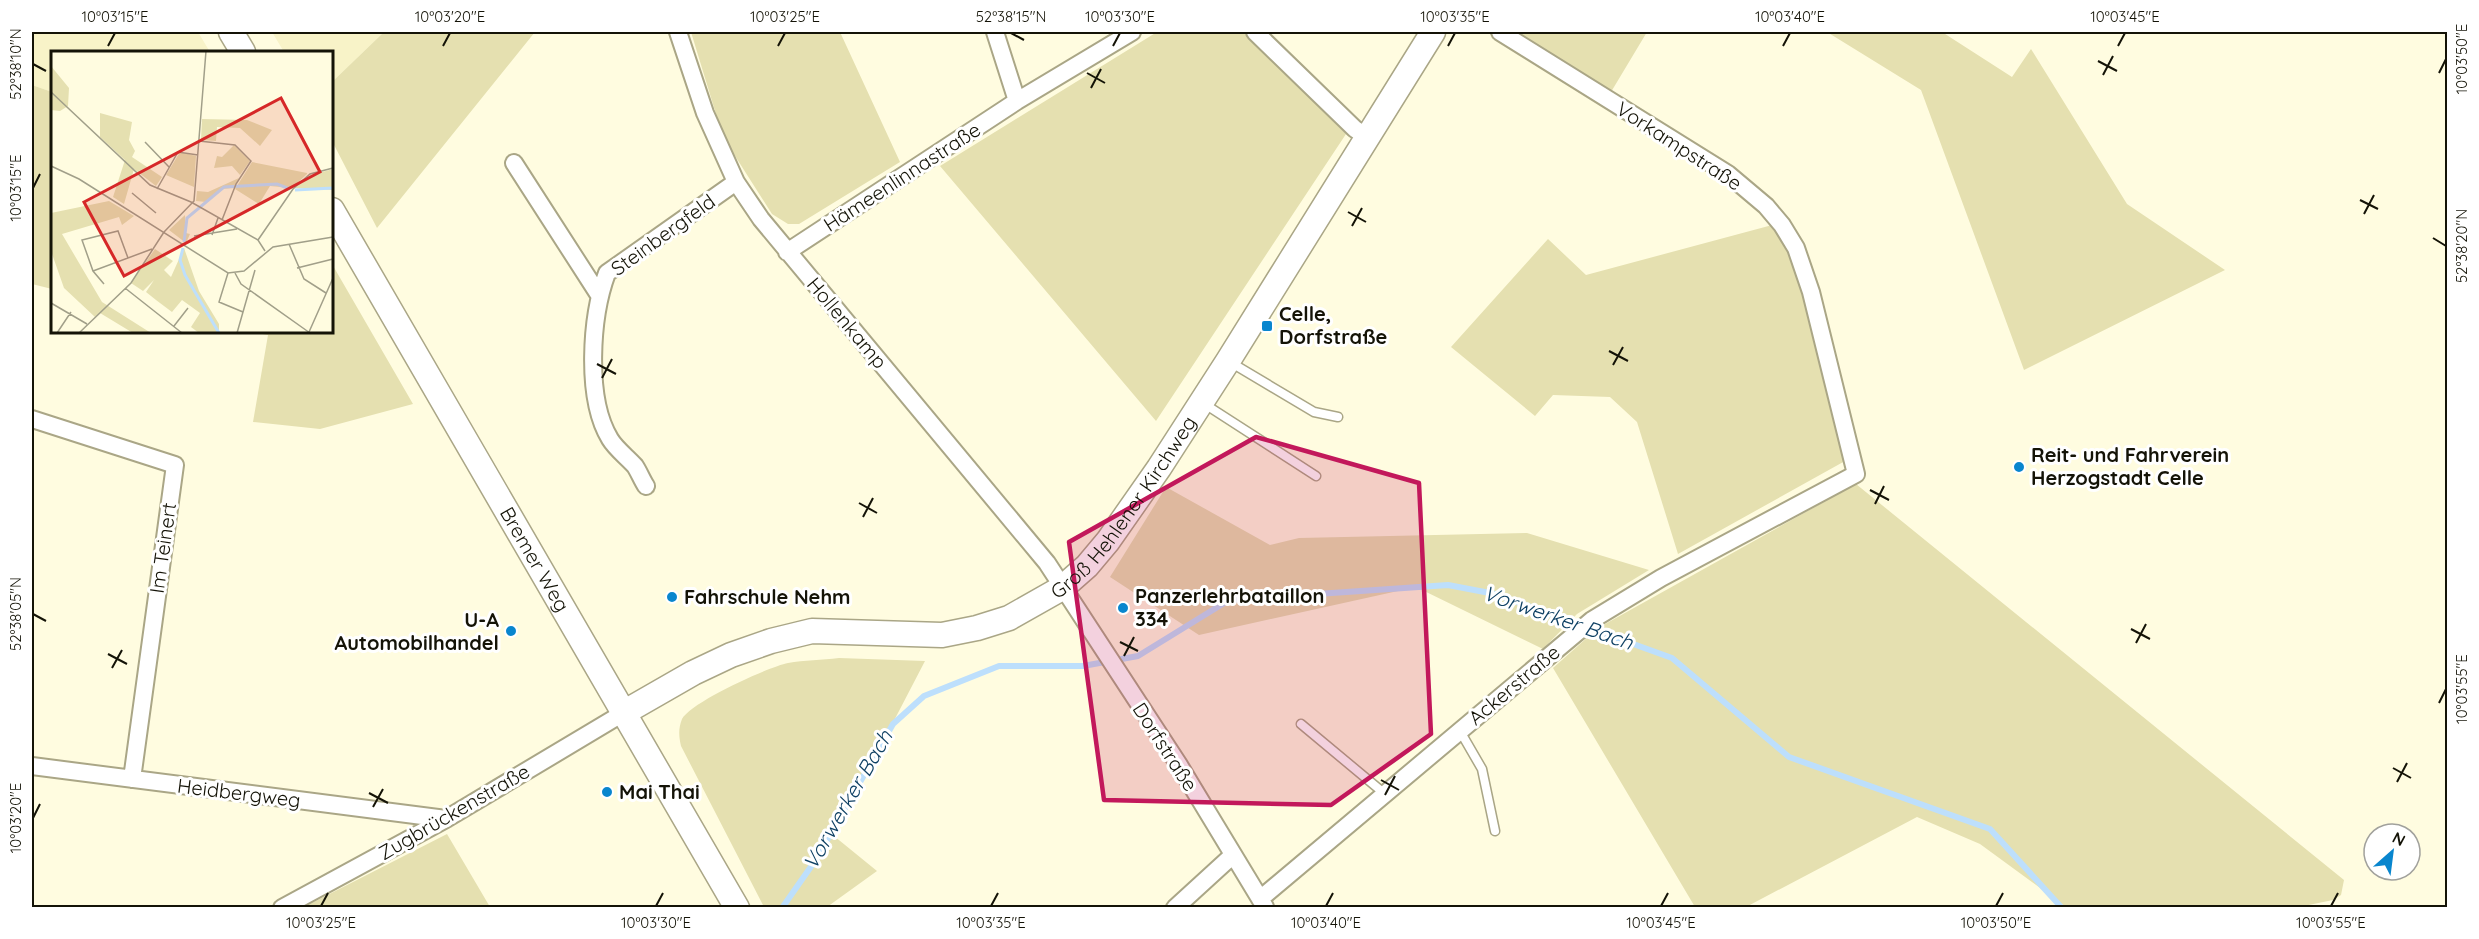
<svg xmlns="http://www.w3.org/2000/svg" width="2479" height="939" viewBox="0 0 2479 939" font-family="Quicksand,sans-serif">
<rect width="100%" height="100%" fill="#fffce0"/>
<path fill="#f8f3c8" d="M32 32H198L210 52H52V92L32 85Z
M272 32H384L332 82V52H284Z"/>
<path fill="#e5e0b0" d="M384 32H535L377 228 332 141V82Z
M691 32H840L900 162 799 224H788L772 214 723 137Z
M1157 32 1246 33 1346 134 1156 421 940 166Z
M1513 32H1647L1611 92Z
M1827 32H1942L2012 77 2031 49 2127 204 2225 270 2024 370 1921 90Z
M32 85 52 92V289L32 284Z
M1776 224 1796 257 1845 461 1678 554 1637 422 1610 397 1553 395 1535 416 1451 347 1548 239 1586 275Z
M332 264 413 404 320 429 253 422 268 335 252 332H332Z
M1856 484 2344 880 2341 895 2333 900 2294 908 2066 907 1980 844 1917 817 1746 907H1695L1553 668 1598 628Z
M1166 487 1270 545 1299 538 1527 533 1649 570 1577 614 1543 649 1416 587 1199 635 1110 577Z
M839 658 925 661 834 836 877 871 827 907H764L681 746C679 737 678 729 682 719 691 702 768 667 788 663 804 660 822 660 839 658Z
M447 834 490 907H304Z"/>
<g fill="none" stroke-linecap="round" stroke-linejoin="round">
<path stroke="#bddffc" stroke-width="6" d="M782 908 817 858 893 724 924 696 999 666H1083L1138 656 1229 600 1448 585 1495 594 1672 658 1789 757 1990 829 2062 908"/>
<defs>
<path id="service" d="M1230 362 1314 412 1338 417
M1203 403 1316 476
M1301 724 1385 794
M1460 731 1482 769 1495 831"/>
<path id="minor" d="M678 32 705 113 736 182 761 219 1047 563 1179 765 1265 907
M995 32 1017 101
M1255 32 1355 129 1367 137
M514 163 599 295
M787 252 1017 101 1132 32
M32 419 175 465 132 779
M646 486C642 480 639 472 635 466 627 457 616 449 610 439 585 398 591 316 607 273L736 182
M32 766 446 819
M1260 899 1592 620 1661 578 1856 474 1811 292 1796 248 1782 225 1766 206 1728 174 1500 32
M282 908 446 819 625 712
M1175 908 1233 855"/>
<g id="secondary">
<path d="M231 32 243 52"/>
<path id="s1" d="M332 210 737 908"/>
<path id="s2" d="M625 712 693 673 731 655 771 641 812 631 942 635 977 628 1009 618 1062 588 1087 566 1108 541 1159 468 1228 361 1433 32"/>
</g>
</defs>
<use href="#service" stroke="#aaa686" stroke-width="11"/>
<use href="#minor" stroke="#aaa686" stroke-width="20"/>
<use href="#secondary" stroke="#aaa686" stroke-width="27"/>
<use href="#service" stroke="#fff" stroke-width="8"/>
<use href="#minor" stroke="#fff" stroke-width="16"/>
<use href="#secondary" stroke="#fff" stroke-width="24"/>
</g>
<path fill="#c2185b" fill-opacity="0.2" stroke="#c2185b" stroke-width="4.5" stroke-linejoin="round" d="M1256 437 1419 483 1431 734 1331 805 1104 800 1069 542Z"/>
<path fill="none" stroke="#141307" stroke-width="2" d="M1011 33 1024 40M108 46 115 33M443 46 450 33M778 46 785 33M1113 46 1120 33M1448 46 1455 33M1783 46 1790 33M2118 46 2125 33M2098 61 2117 71M33 64 46 71M1087 73 1105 83M2439 73 2446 59M2103 75 2113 56M1091 88 1101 69M33 188 40 174M2360 200 2378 209M1348 212 1366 222M2364 214 2374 195M1352 226 1362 208M2433 238 2446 246M1609 351 1628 361M597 364 616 374M1613 365 1623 347M602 378 612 359M1870 490 1889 500M859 503 877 513M1875 504 1884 486M863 517 873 498M33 614 46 621M2131 629 2150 639M1120 642 1138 651M2136 643 2146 624M108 654 127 664M1124 656 1134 637M112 668 122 650M2439 703 2446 689M2393 768 2411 778M1381 780 1399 790M2397 782 2407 763M369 793 388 803M1385 795 1395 776M373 807 383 789M33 818 40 804M321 906 328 893M656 906 663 893M991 906 998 893M1326 906 1333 893M1661 906 1668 893M1996 906 2003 893M2331 906 2338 893"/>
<g fill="#0986ce" stroke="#fff" stroke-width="2">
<rect x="1261" y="320" width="12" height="12" rx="3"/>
<circle cx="2019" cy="467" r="6"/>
<circle cx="672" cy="597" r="6"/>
<circle cx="1123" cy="608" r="6"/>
<circle cx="511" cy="631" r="6"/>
<circle cx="607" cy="792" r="6"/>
</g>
<g text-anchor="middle" stroke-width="6" stroke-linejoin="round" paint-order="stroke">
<g font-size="20" fill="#141307" stroke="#fff">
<text transform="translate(1679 146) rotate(33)" y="7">Vorkampstraße</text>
<text transform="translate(902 177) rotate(-33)" y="7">Hämeenlinnastraße</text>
<text transform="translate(663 235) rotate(-36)" y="7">Steinbergfeld</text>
<text transform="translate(847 323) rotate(50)" y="7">Hollenkamp</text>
<text dy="7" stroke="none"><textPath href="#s2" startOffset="567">Groß Hehlener Kirchweg</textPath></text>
<text transform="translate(163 548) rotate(-82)" y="7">Im Teinert</text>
<text dy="7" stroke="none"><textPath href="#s1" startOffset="404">Bremer Weg</textPath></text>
<text transform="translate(1514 685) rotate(-40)" y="7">Ackerstraße</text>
<text transform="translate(1165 747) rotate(57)" y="7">Dorfstraße</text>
<text transform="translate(239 793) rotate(7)" y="7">Heidbergweg</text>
<text transform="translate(454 812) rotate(-30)" y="7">Zugbrückenstraße</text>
</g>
<g font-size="20" font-weight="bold" fill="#141307" stroke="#fff" text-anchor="start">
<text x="1279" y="321">Celle,<tspan x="1279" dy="23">Dorfstraße</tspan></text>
<text x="2031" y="462">Reit- und Fahrverein<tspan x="2031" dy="23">Herzogstadt Celle</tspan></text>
<text x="1135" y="603">Panzerlehrbataillon<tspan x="1135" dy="23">334</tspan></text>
<text x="684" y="604">Fahrschule Nehm</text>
<text x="499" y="627" text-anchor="end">U-A<tspan x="499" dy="23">Automobilhandel</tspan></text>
<text x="619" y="799">Mai Thai</text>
</g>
<g font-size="21" font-style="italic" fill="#0f4164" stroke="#fff">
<text transform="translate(1558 618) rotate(19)" y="7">Vorwerker Bach</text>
<text transform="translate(848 800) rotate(-60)" y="7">Vorwerker Bach</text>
</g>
</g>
<g transform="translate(51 51)">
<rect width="282" height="282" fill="#fffce0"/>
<path d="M0 15 18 37 17 55 9 60 0 59ZM49 62 81 71 78 89 84 100 81 106 111 126 105 135 83 118 73 153 62 146 74 109 49 86ZM151 68 196 69 221 79 209 95 189 77 166 76 165 90 150 89ZM183 94 199 110 189 124 181 115 163 117 166 105 171 106ZM129 101 145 105 143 136 115 124ZM201 111 256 122V123L241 137 219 135 208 153 184 138ZM282 118V139L244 137 257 125ZM188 127 183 137 170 138 155 151 145 150 146 140 157 141ZM58 150 83 165 71 174 68 166 11 183 51 251 100 282H82L49 262 44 266 13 237 0 200V162ZM134 164 135 182 139 183 135 192 118 179ZM133 197 148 240 168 273V282H148L140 276 149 262 131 249 121 261 105 249 95 241 103 229 92 240 80 232 104 198 122 210 113 219 120 226Z" fill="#e5e0b0"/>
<path fill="none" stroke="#bddffc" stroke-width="3" d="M244 139 282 137M133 191 136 167 173 136 226 133 239 138M132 197 129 209 134 224 168 282"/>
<path fill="none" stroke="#a19f89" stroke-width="1.5" d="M0 41 99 134 140 151 207 189 214 200M148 90 184 94 200 110 185 133 171 169M94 91 118 116M0 115 28 128 177 222 193 220 222 196 282 186M106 138 127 101 147 104M81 142 105 162M113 181 143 150 155 0M161 184 167 167M143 185 186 178M207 189 242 138 259 123 282 117M238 193 253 228 275 242M246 217 282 208M42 220 101 198M177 222 168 251 192 261M184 222 190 233 259 282M53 233 42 220 31 189 67 180 77 207M74 237 131 282M0 252 36 273M123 275 137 257M258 281 282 227M6 282 20 261M28 282 80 232 113 181M186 282 204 219"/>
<path fill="#d62828" fill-opacity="0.15" stroke="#d62828" stroke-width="3" d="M230 47 269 121 73 225 33 151Z"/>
<rect width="282" height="282" fill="none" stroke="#141307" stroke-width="3"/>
</g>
<rect width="2479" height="939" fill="none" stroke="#ffffff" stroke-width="66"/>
<g transform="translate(2392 852) rotate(28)"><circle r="28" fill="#ffffff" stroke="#a1a19c" stroke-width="1.5"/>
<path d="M0-4.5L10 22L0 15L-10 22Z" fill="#0986ce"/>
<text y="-9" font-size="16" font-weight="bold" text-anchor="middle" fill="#141307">N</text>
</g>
<rect x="33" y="33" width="2413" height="873" fill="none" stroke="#141307" stroke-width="2"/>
<g font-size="15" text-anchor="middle" fill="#141307">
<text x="115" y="22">10°03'15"E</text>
<text x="450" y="22">10°03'20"E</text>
<text x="785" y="22">10°03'25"E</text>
<text x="1011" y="22">52°38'15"N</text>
<text x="1120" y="22">10°03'30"E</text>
<text x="1455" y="22">10°03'35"E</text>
<text x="1790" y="22">10°03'40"E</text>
<text x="2125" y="22">10°03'45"E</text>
<text transform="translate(2462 59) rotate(-90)" y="5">10°03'50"E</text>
<text transform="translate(16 64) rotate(-90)" y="5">52°38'10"N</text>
<text transform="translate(16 188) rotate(-90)" y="5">10°03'15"E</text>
<text transform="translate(2462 246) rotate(-90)" y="5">52°38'20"N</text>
<text transform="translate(16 614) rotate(-90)" y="5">52°38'05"N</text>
<text transform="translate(2462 689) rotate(-90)" y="5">10°03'55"E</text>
<text transform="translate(16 818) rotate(-90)" y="5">10°03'20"E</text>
<text x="321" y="928">10°03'25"E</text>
<text x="656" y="928">10°03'30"E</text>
<text x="991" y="928">10°03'35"E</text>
<text x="1326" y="928">10°03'40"E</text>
<text x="1661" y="928">10°03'45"E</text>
<text x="1996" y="928">10°03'50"E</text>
<text x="2331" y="928">10°03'55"E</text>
</g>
</svg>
